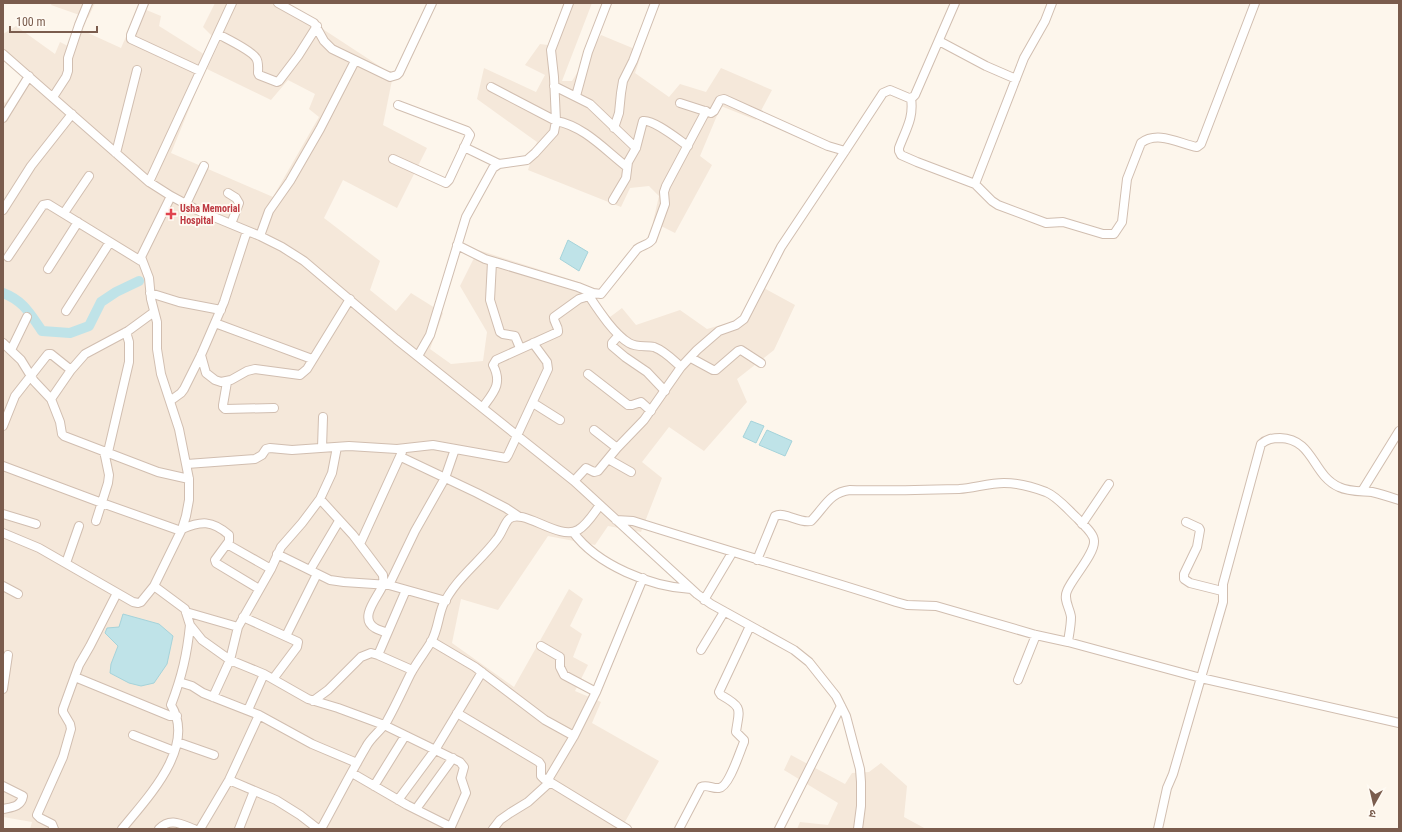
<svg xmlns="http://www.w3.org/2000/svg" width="1402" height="832" viewBox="0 0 1402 832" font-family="'Roboto Condensed','Noto Sans Devanagari',sans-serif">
<rect width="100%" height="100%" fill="#fdf6ec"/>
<path fill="#f5e8da" d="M52 3H95L88 18 51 5Z
M215 3H283L393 75 383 125 427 148 397 208 343 180 324 218 380 261 370 290 396 311 411 293 443 313 430 349 451 364 483 361 487 332 460 286 478 250 582 283 610 317 622 308 636 325 680 310 707 329 739 320 760 286 795 305 774 350 737 379 747 402 704 451 669 427 642 462 662 478 641 532 608 526 595 545 548 536 498 610 461 599 452 643 514 687 569 589 583 599 570 626 582 634 573 657 588 665 575 691 601 702 592 723 659 761 621 829H30L32 822 3 817V101L5 103 29 71 3 55V34L16 26 55 54 60 42 68 46 75 27 121 48 139 7 161 16 159 26 210 58 171 153 273 197 319 117 309 109 315 94 288 80 271 100 207 69 219 43 203 27Z
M564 3H592L562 81H572L601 35 642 52 635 73 669 97 680 84 706 92 721 68 772 90 756 120 721 106 700 156 712 165 675 233 653 222 659 196 649 186 630 188 621 207 528 170 537 142 477 99 484 68 536 92 545 75 525 65 540 44 548 45Z
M791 755 845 784 852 773 869 772 881 763 907 786 904 817 926 829H797L800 822 828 825 838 803 784 770Z"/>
<path fill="#bfe3e8" stroke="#a5d3da" d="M568 240 588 252 579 271 560 259Z
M751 421 764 426 756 443 743 437Z
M767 430 792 441 785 456 759 445Z
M123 614 159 624 173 636 167 664 154 683 141 686 129 683 110 673 111 664 118 646 105 633 107 628 119 627Z"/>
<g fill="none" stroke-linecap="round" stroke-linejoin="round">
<path stroke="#bfe3e8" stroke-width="10" d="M3 293C24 301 30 314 42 331L70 333 89 326 101 302 116 292 139 281"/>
<defs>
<path id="minor" d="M144 3 131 35V39L200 71
M278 3 314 23 324 41 332 49 390 77 397 75 399 73 432 3
M218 34C227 39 251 50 256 58 259 62 258 69 258 73L259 75 277 82 279 81 298 56 317 26
M939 41 986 66 1016 79
M3 54 149 182 171 196 197 210 260 236 282 247 304 261 396 339 574 481 697 594 711 604 794 650 809 662 836 696 846 716 860 769 861 782V806L858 829
M554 86 590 104 636 148
M491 87 556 121C584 126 605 150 627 167
M576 96 588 52 607 3
M53 97 66 77 68 71V58L79 25 88 3
M911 98C914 118 906 129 899 148V151L901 155 917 162 975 184 992 201 998 205 1046 223 1063 222 1103 234H1114L1122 222 1127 179 1141 143C1158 130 1180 144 1197 147L1201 144 1255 3
M680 103 711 113 714 111 720 100 724 99 828 146 845 151
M3 118 29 76
M614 128 619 113 621 93 623 81 633 61 655 3
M464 147 499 164
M116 153 137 70
M393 159 446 183 449 180 470 135 467 131 398 105
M149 182 232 3
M975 184 1024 58 1045 21 1052 3
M228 193 236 198 239 203 231 224
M613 200 626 178 628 162 636 148 643 121C653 119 679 140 688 146
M186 204 204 166
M3 210 31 166 72 114
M64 213 89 176
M260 236 269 211 290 181 320 129 355 61
M457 245 485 259 578 287 593 293 601 294 637 249C642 245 648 245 652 240L665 204 664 192 666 186 706 111
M8 257 43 205 48 204 141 261
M492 262 490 300 500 332 503 334 515 336 520 348
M48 269 78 222
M150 293 179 302 221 310
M589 296C599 311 614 334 629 343 637 348 646 345 654 347 665 351 673 360 681 367
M66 311 110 242
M215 323 312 359
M619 335 612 343V346L625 357 647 372 665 391
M3 343 21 360 34 381 51 399 60 422 62 434 64 436 158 472 189 479
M11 350 27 317
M201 355 206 373 215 380 221 382 231 380 247 371 255 369 300 375 307 369 350 299
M418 356 430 335 466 217 493 168 499 164 527 160 535 153 554 132 556 121 554 77 551 50 569 3
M691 358 713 370H716L738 351 741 350 761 363
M588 374 628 405H632L641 402 651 411
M227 382 223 405V407L225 409 274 408
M51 399 71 370 85 354 128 331 154 312
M170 401 181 393 184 389 201 355 224 302 247 231
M533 403 560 420
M483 407C493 393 503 384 493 365L496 360 558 332C559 326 553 322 554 317L579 299 589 296 593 293
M3 426 15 396 48 354H51L71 370
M594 430 617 448
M322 448 323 417
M108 452 129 362V342L126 332
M401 457 477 493 506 508 518 516
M608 459 631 472
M187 464 255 459 262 455 266 449 270 448 292 450 349 446 397 449 433 445 506 458 508 455 548 369 547 362 533 343
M3 466 102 503 181 531
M574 481 586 468 594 472 598 471 617 448 644 420 681 367 697 350 719 331 736 325 744 319 781 247 845 151 883 93 890 90 909 98 913 97 915 95 955 3
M1362 491 1399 431
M320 499 353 535 383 575C383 578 384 582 383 585 378 597 358 618 375 628 378 630 383 631 387 633
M3 514 36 524
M616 520 633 521C721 549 809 574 896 602L907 605 936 606 1036 635 1068 642 1201 678 1399 723
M96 521 108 483 109 475 104 451
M1186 522 1199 528 1200 530 1197 547 1184 574V579L1190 583 1222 591
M1082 524 1109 484
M182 529C201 521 212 520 229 535V541L215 560 216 563 259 589
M573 532C597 565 651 587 691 589
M3 533 39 548 133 602 138 603 141 602 154 586 182 529 186 516 189 500V479L179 429 161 374 157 349V322L151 299 149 278 141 257 171 196
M227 544 271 569
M360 544 402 452
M277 554 330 580 344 582 389 585 446 601
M757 560 775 516C785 511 799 524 811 521 824 508 830 492 850 490 887 491 923 490 959 489 974 488 989 483 1004 483 1018 483 1033 487 1046 492 1058 497 1068 510 1078 519 1083 525 1094 533 1094 541 1095 554 1072 578 1067 591 1063 600 1070 608 1071 617 1071 626 1069 634 1068 642
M66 563 79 526
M310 570 339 521
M389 585 415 531 445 478 455 449
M3 586 18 594
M154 586 185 609 190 625 202 640 230 660 264 674 308 699 338 708 384 725 460 762 464 767 461 778 466 793 450 829
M704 600 732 553
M186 612 238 627
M243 617 298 642 297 647 273 679
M286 636 317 574
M431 641 475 667 545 720 574 736
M541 646 560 657V667L564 675 596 692
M701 650 724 612
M378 655 406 590
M75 677 170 716H177
M1018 680 1036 635
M179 682 192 686 203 693 259 715 312 744 357 763
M3 689 8 655
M213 697 230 660 238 627 271 569 281 547 302 523 320 499 332 473 337 447
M313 701 328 690 361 657 371 653 378 655 412 670
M248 710 264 674
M457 713 539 762 541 765V776L544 779 549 778
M133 735 174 751
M177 742 214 755
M352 773 407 805 451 827
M229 780 276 800 300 815 318 829
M3 786 23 796C21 807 12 807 3 809
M374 786 405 736
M398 800 435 750 482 672
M416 809 453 758
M54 829 52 824 40 818 37 815 63 757 71 729 70 724 63 712V709L79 665 90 646 117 593
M122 829C147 798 197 747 171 705 182 676 187 655 190 625
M159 829C170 817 181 824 194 829
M200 829 229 780 259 715
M239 829 254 791
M321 829C336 802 350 774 366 747 371 737 381 731 387 721 396 705 403 689 411 673 417 662 425 652 431 642 438 630 438 617 443 605 456 578 480 562 497 539 502 533 504 524 509 519 523 507 558 541 578 530 587 525 594 513 600 505
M493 829 500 820 510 813 528 802 550 782
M627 829 550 782 549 778 574 736 596 692 643 578
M679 829 701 787C707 784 713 789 719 788 729 787 740 751 744 742V740L736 732C739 709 744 708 721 695L719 692 750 626
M779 829 841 706
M1158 829 1167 788 1173 774 1223 602V584L1261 444C1267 439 1272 438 1280 438 1314 439 1312 475 1339 487 1349 492 1362 491 1372 492 1381 494 1390 497 1399 500"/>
</defs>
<use href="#minor" stroke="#d1beb0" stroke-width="10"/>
<use href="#minor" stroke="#fff" stroke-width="8"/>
</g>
<path fill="#e0444e" stroke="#fffaf3" stroke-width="1.5" d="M169 208h4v4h4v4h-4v4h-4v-4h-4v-4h4z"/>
<g text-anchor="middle" stroke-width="3.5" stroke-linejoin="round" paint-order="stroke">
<g font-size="10" font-weight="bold" fill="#be3a42" stroke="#fffaf3" text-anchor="start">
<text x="180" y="212">Usha Memorial<tspan x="180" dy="12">Hospital</tspan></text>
</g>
</g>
<rect width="1402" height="832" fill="none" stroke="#7a5c4d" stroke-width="8"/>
<g transform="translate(1374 804) rotate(188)" stroke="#fffaf3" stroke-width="3" paint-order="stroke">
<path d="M0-3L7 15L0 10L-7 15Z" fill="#7a5c4d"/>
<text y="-6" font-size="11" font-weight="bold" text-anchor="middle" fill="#7a5c4d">उ</text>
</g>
<path d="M10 26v6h87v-6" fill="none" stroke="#7a5c4d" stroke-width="2"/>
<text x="16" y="26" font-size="12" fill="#7a5c4d" stroke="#fffaf3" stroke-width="3" paint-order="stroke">100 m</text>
</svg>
